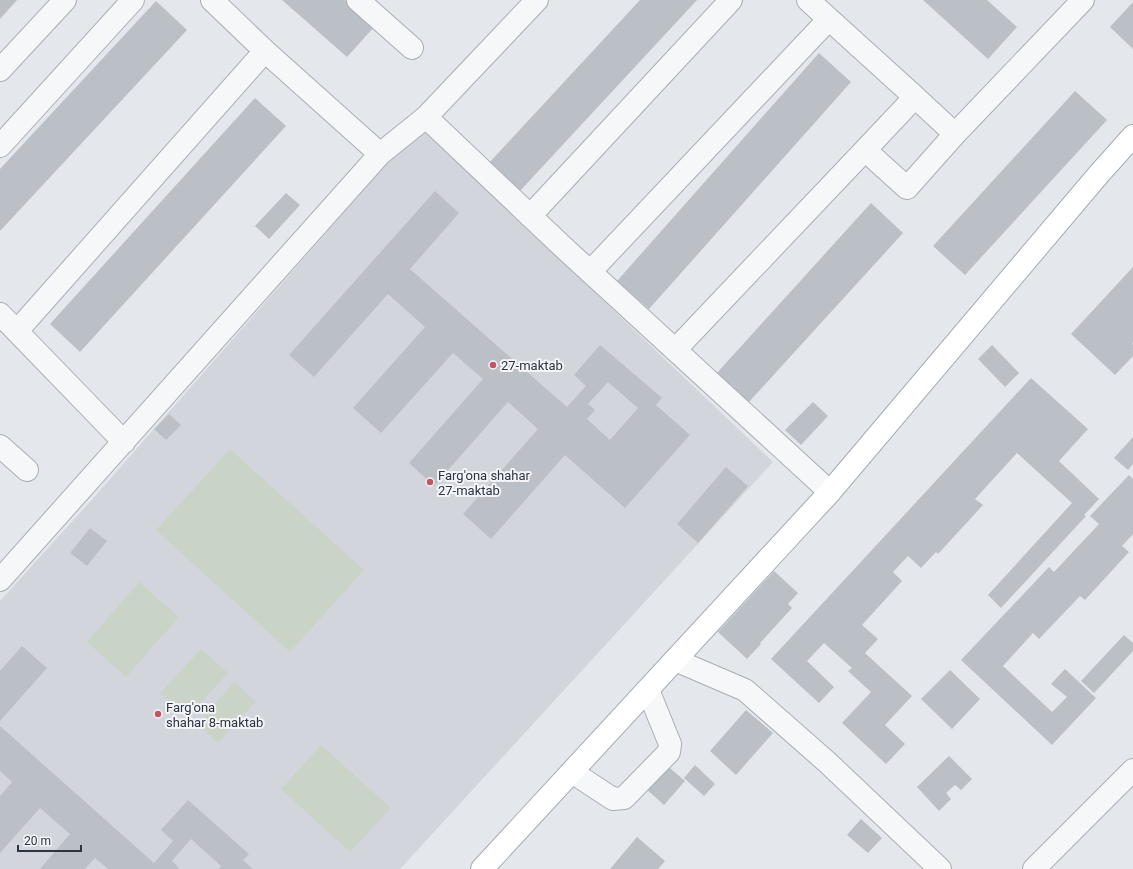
<svg xmlns="http://www.w3.org/2000/svg" width="1133" height="869" viewBox="0 0 1133 869" font-family="Roboto,sans-serif">
<rect width="100%" height="100%" fill="#e4e7eb"/>
<path fill="#d2d6dc" d="M420 126 773 462 400 869H0V601L89 503Z"/>
<path fill="#c9d4c6" d="M230 449 364 570 290 652 156 530Z
M139 582 179 617 126 677 87 642Z
M201 649 228 673 187 718 160 693Z
M234 682 256 701 218 743 197 724Z
M321 745 391 808 350 852 281 789Z"/>
<path fill="#bbc0c7" fill-rule="evenodd" d="M0 0H17L0 19Z
M282 0H345L375 26 347 57Z
M640 0H697L519 192 488 164Z
M923 0H987L1017 27 988 59Z
M156 1 187 30 0 231V169Z
M1133 2V49L1110 27Z
M819 53 851 82 649 309 617 281Z
M1075 91 1107 120 965 275 933 246Z
M255 98 286 126 80 352 50 324Z
M435 191 459 213 410 269 567 407 586 386 574 375 600 345 662 398 656 405 690 435 625 508 565 455 491 539 463 514 538 429 508 402 434 486 409 463 483 379 453 353 381 433 353 408 425 327 388 294 314 377 289 355ZM608 382 638 408 610 440 587 419 595 410 588 404Z
M286 193 300 205 269 239 255 226Z
M871 203 903 233 748 403 716 374Z
M1133 267V342L1132 344 1133 345V356L1115 375 1071 334Z
M992 345 1019 373 1005 387 978 359Z
M1031 378 1088 429 1059 461 1099 499 1084 515 1086 516 1001 608 988 595 1072 503 1017 453 975 499 983 505 938 554 936 552 921 568 908 556 893 572 902 581 862 625 878 639 865 653 912 696 885 725 905 744 886 764 842 723 871 692 848 671 852 668 824 643 807 661 834 687 819 703 771 659Z
M813 402 828 416 801 445 785 430Z
M169 414 181 425 166 440 154 429Z
M1133 437V464L1128 470 1114 458Z
M726 467 748 486 698 543 677 524Z
M1129 475 1133 479V534L1122 546 1129 552 1085 600 1080 596 1039 639 1033 633 1003 666 1052 712 1067 697 1051 684 1065 669 1096 698 1052 745 961 660 1049 567 1054 572 1099 524 1090 516Z
M90 528 107 541 87 566 70 553Z
M774 571 798 593 788 604 792 608 760 643 761 644 747 659 718 632Z
M1124 635 1133 643V651L1094 693 1081 681Z
M22 646 47 668 0 721V671Z
M950 670 980 699 952 729 921 699Z
M746 710 773 733 736 775 710 751Z
M0 726 154 863 173 841 161 830 188 800 249 854 243 860 253 869H219L221 866 191 839 172 861 179 868 178 869H108L95 858 85 869H40L70 834 40 808 0 853V796L12 782 0 771Z
M949 756 972 779 961 790 955 785 946 793 951 799 939 811 917 787Z
M664 763 685 781 664 805 643 786Z
M695 765 715 784 704 796 684 778Z
M861 819 882 838 868 853 847 835Z
M637 837 665 861 658 869H610Z"/>
<g fill="none" stroke-linecap="round" stroke-linejoin="round">
<defs>
<path id="minor" d="M212 0 265 51 380 154
M358 0 412 48
M808 0 915 97 865 150 907 188 955 134 1083 0
M0 70 65 0
M915 97 955 134
M426 117 562 246 830 492
M0 146 133 0
M530 216 731 0
M590 272 829 19
M0 314 124 442
M17 331 265 51
M675 350 865 150
M0 446 27 470
M0 580 380 154 426 117 537 0
M675 660 745 690 827 762 940 869
M572 772 613 799 624 798 669 752 670 744 648 690
M1034 869 1133 770"/>
<path id="major" d="M482 869 830 492 1099 174 1133 136"/>
</defs>
<use href="#minor" stroke="#a9aeb5" stroke-width="24"/>
<use href="#major" stroke="#a4abb6" stroke-width="24"/>
<use href="#minor" stroke="#f6f7f9" stroke-width="22"/>
<use href="#major" stroke="#fff" stroke-width="22"/>
</g>
<g fill="#c55464" stroke="#f4f5f8" stroke-width="1.5">
<circle cx="493" cy="365" r="4"/>
<circle cx="430" cy="482" r="4"/>
<circle cx="158" cy="714" r="4"/>
</g>
<g text-anchor="middle" stroke-width="4" stroke-linejoin="round" paint-order="stroke">
<g font-size="13" fill="#2d3442" stroke="#f4f5f8" text-anchor="start">
<text x="501" y="370">27-maktab</text>
<text x="438" y="480">Farg'ona shahar<tspan x="438" dy="15">27-maktab</tspan></text>
<text x="166" y="712">Farg'ona<tspan x="166" dy="15">shahar 8-maktab</tspan></text>
</g>
</g>
<path d="M18 845v6h63v-6" fill="none" stroke="#2d3442" stroke-width="2"/>
<text x="24" y="845" font-size="12" fill="#2d3442" stroke="#f4f5f8" stroke-width="3" paint-order="stroke">20 m</text>
</svg>
